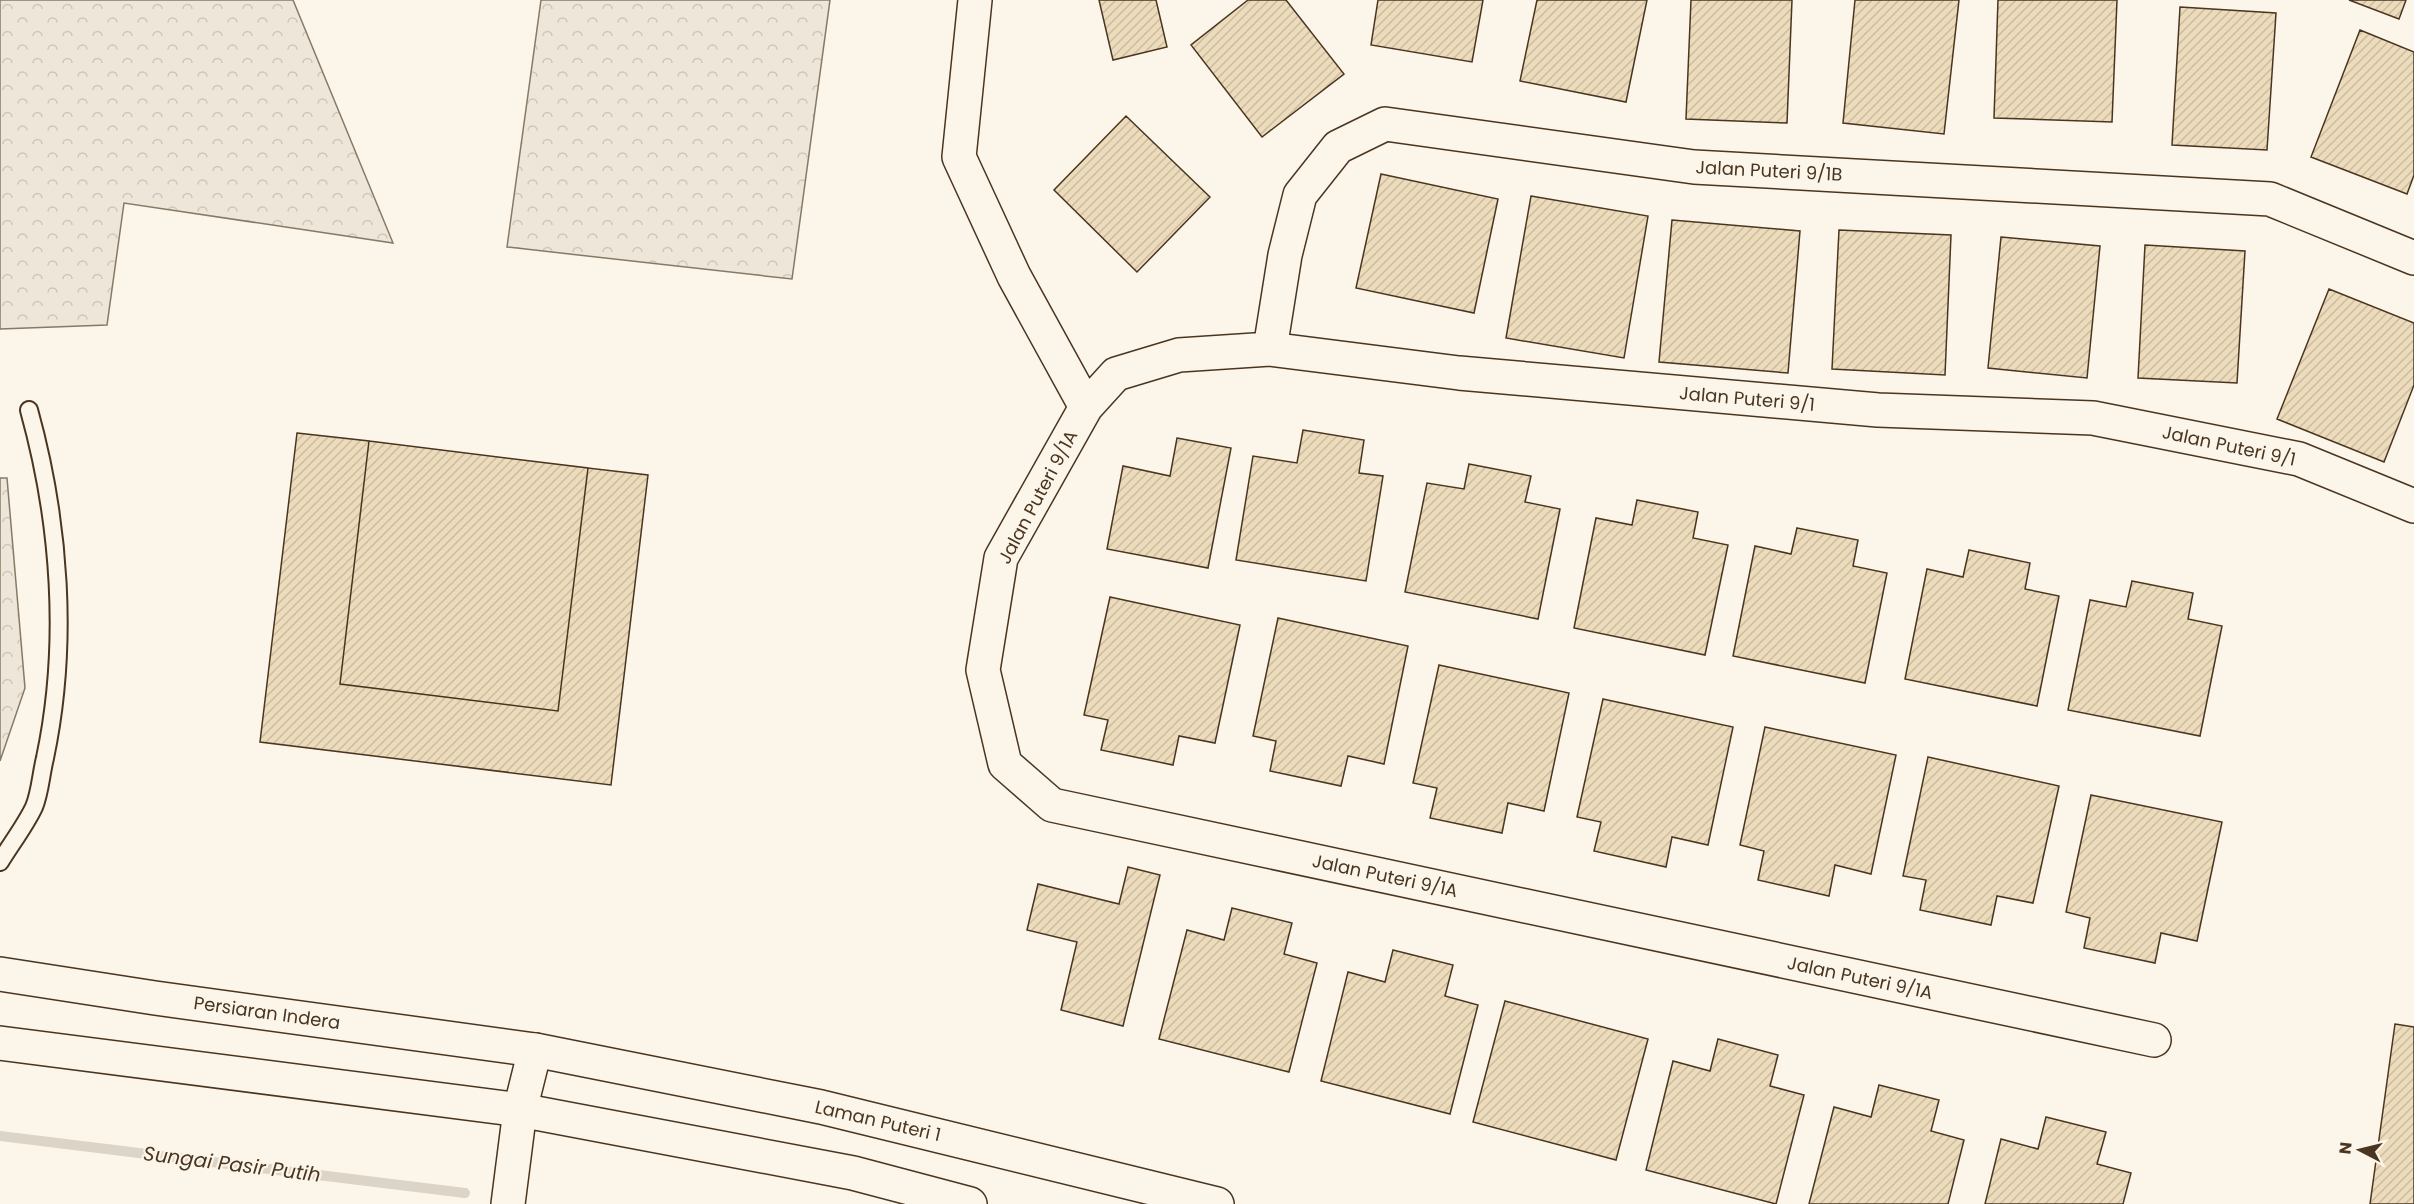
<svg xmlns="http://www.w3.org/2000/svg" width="2414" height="1204" viewBox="0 0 2414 1204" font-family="Poppins,sans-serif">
<defs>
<pattern id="forest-crowns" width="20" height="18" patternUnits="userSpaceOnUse" patternTransform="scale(1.5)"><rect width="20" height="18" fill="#ede6d9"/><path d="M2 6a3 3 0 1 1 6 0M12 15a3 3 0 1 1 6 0" fill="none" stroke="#cdc6ba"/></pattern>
<pattern id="building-hatch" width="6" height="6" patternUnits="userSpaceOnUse" patternTransform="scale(1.5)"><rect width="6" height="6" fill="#ecdcbc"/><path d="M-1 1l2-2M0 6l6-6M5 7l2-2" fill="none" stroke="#ccbda1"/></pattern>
</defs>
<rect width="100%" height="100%" fill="#fbf6e9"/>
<path fill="url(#forest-crowns)" stroke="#887966" stroke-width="1.5" d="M0 0H293L393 243 124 203 107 325 0 329Z
M541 0H830L792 279 507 247Z
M0 478H7L25 688 0 761Z"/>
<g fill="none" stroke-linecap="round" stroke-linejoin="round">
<path stroke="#dcd4c6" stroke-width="10" d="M0 1136 465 1193"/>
</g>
<path fill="url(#building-hatch)" stroke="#4a3520" stroke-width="1.5" d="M1099 0H1156L1167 47 1113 60Z
M1248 0H1286L1344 74 1262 137 1191 45Z
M1378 0H1483L1472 62 1371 45Z
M1537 0H1647L1626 102 1520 81Z
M1691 0H1792L1787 123 1686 119Z
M1855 0H1959L1944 134 1843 123Z
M1998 0H2117L2112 122 1994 118Z
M2349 0H2406L2399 19Z
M2180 7 2276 13 2267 150 2172 145Z
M2360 30 2414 52V175L2407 194 2311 157Z
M1126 116 1210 197 1137 272 1054 190Z
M1381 174 1498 199 1474 313 1356 288Z
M1531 196 1648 216 1624 358 1506 338Z
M1672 220 1800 231 1788 373 1659 362Z
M1839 230 1951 235 1945 375 1832 369Z
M2001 237 2100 246 2087 378 1988 368Z
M2145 245 2245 251 2237 383 2138 378Z
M2329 289 2414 323V385L2384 462 2277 419Z
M1303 430 1364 440 1359 473 1383 476 1366 581 1236 560 1253 456 1297 463Z
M297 433 369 441 340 684 558 711 588 468 648 475 611 785 260 742Z
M1177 438 1231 448 1208 568 1107 549 1123 466 1170 476Z
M369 441 588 468 558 711 340 684Z
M1469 464 1531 476 1525 502 1560 509 1538 619 1405 592 1427 483 1464 489Z
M1637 500 1698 512 1693 538 1728 545 1705 655 1574 628 1596 518 1632 525Z
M1797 528 1858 540 1853 566 1887 573 1865 683 1733 656 1755 546 1791 554Z
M1969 550 2030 563 2025 589 2059 596 2037 706 1905 679 1927 569 1963 577Z
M2132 581 2193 593 2188 619 2222 626 2200 736 2068 710 2090 600 2126 607Z
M1110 597 1240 625 1215 743 1179 736 1173 765 1101 750 1108 720 1084 715Z
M1278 618 1408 646 1384 764 1348 756 1341 786 1270 771 1276 741 1253 736Z
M1439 665 1569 693 1544 811 1508 803 1502 833 1430 818 1437 788 1413 783Z
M1603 699 1733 727 1708 845 1672 837 1666 867 1594 851 1601 822 1577 817Z
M1765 727 1896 755 1871 874 1835 865 1829 896 1758 880 1764 851 1740 845Z
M1928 757 2059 786 2033 903 1997 896 1991 925 1920 910 1926 880 1903 876Z
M2091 795 2222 822 2197 941 2161 933 2155 963 2084 948 2090 918 2066 912Z
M1128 867 1160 875 1123 1026 1061 1010 1077 942 1027 930 1038 884 1119 904Z
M1232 908 1292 923 1284 954 1317 963 1289 1072 1159 1039 1187 930 1224 940Z
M1393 950 1453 965 1445 996 1478 1005 1450 1114 1321 1081 1348 972 1385 982Z
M1505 1001 1648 1039 1616 1160 1473 1122Z
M2395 1024 2414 1027V1204H2370Z
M1718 1039 1778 1055 1770 1086 1804 1095 1776 1204 1646 1170 1673 1061 1710 1071Z
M1879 1085 1939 1100 1931 1131 1964 1140 1948 1204H1809L1834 1107 1871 1117Z
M2046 1117 2106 1132 2097 1164 2131 1173 2123 1204H1985L2001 1139 2038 1149Z"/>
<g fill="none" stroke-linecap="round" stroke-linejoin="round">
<defs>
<path id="service" d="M0 862C11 844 25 826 34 807 40 793 41 774 45 758 69 644 60 522 29 410"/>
<path id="minor" d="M975 0 959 157 1014 276 1086 407
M1270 349 1285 255 1300 195 1338 147 1385 124 1694 167 2270 199 2414 258
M2154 1040 1052 805 1005 764 983 670 1001 558 1086 407 1116 374 1179 355 1270 349 1459 373 1878 410 2093 418 2299 459 2414 506
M508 1204 520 1110 535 1050"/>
<path id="secondary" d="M0 974 155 998 535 1050 821 1107 1217 1204
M0 1043 520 1110 853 1173 970 1204"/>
</defs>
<use href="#service" stroke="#4a3520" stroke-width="20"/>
<use href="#minor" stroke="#4a3520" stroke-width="36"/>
<use href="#secondary" stroke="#4a3520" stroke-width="36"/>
<use href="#service" stroke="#fbf6e9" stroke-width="16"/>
<use href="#minor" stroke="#fbf6e9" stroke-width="33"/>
<use href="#secondary" stroke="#fbf6e9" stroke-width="33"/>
</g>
<g text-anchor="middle" stroke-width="4.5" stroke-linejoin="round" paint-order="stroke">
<g font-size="18" fill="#4a3520" stroke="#fbf6e9">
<text transform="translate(1769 171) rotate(3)" y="6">Jalan Puteri 9/1B</text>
<text transform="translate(1747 399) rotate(5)" y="6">Jalan Puteri 9/1</text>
<text transform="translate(2229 446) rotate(12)" y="6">Jalan Puteri 9/1</text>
<text transform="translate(1038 497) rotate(-62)" y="6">Jalan Puteri 9/1A</text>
<text transform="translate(1385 876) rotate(12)" y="6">Jalan Puteri 9/1A</text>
<text transform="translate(1860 978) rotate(12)" y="6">Jalan Puteri 9/1A</text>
<text transform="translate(267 1013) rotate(8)" y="6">Persiaran Indera</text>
<text transform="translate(878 1121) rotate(13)" y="6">Laman Puteri 1</text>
</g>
<g font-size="20" font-style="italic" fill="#4a3520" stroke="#fbf6e9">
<text transform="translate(232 1164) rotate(7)" y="7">Sungai Pasir Putih</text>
</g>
</g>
<g transform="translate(2360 1150) rotate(277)" stroke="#fbf6e9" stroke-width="4.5" paint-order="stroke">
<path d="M0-4.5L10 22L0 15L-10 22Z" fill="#4a3520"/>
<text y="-9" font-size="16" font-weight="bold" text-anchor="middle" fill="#4a3520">N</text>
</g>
</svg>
